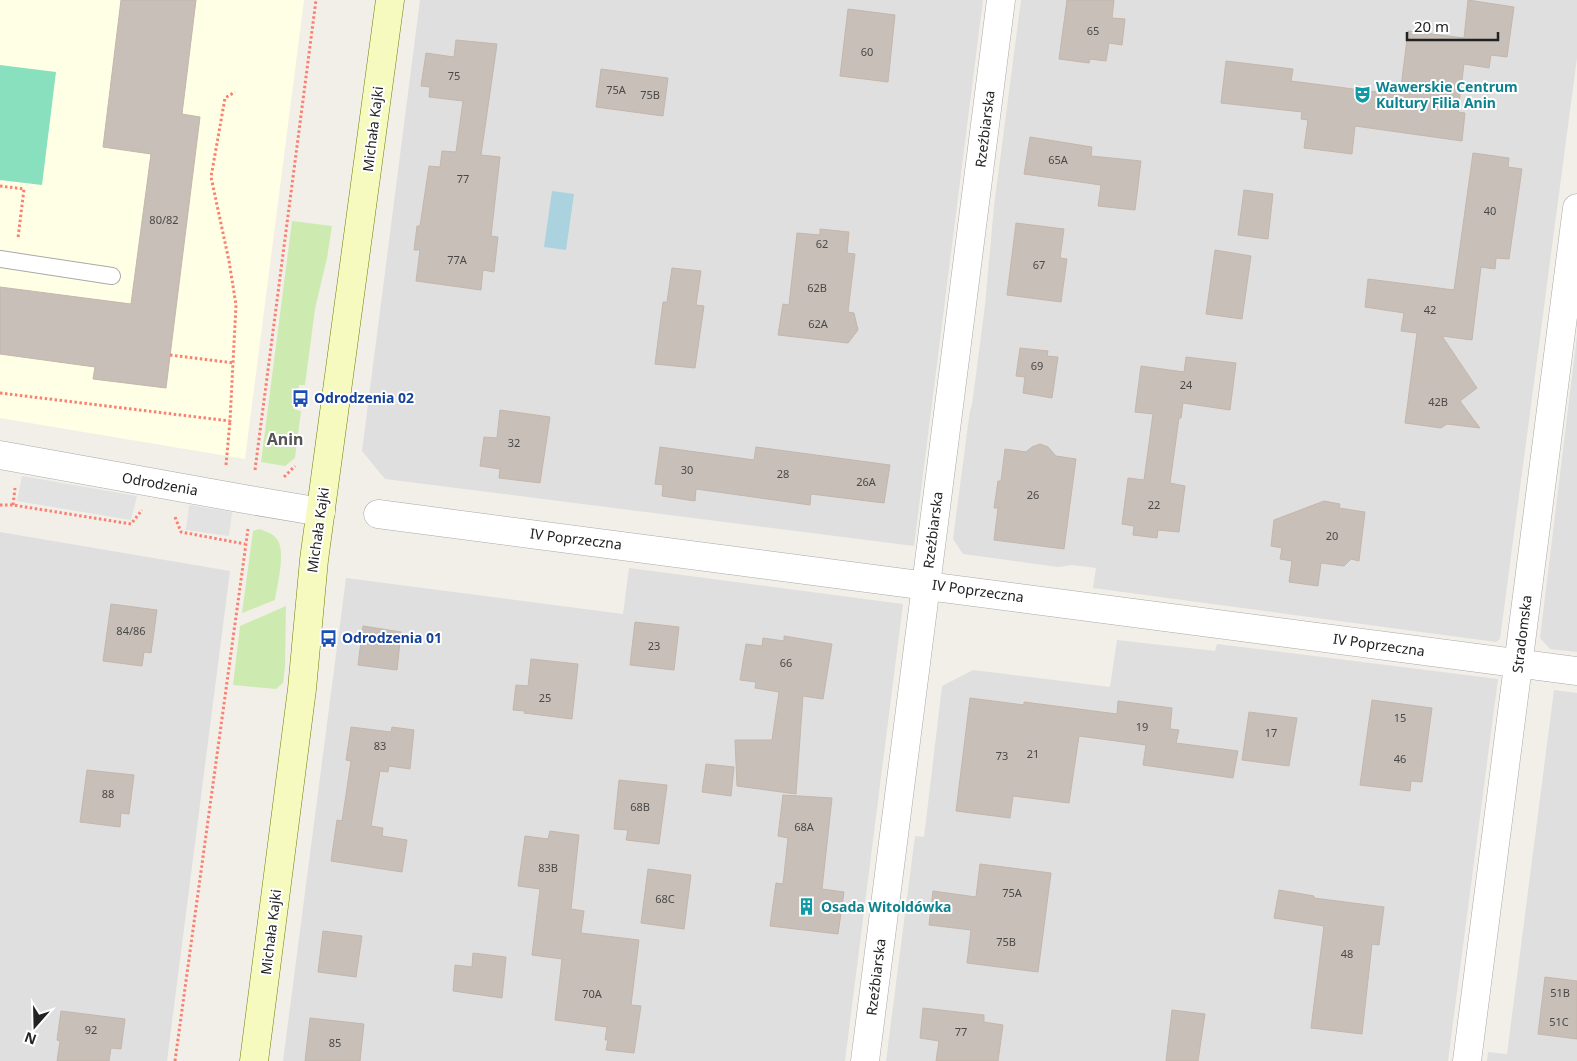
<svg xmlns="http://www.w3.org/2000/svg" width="1577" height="1061" viewBox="0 0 1577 1061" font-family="'Noto Sans',sans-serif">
<rect width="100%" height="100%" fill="#f2efe9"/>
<path fill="#e0dfdf" d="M420 0H983L914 546 385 479 362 451Z
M1021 0H1577V58L1500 639 1496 642 1093 588 1096 568 1072 565 1058 567 963 554 953 539 970 410 972 405 985 305 994 206Z
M1577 335V652L1550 649 1540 638Z
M0 532 230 571 167 1061H0Z
M629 568 903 604 845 1061H283L346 578 623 614Z
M1117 640 1215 651 1217 644 1498 679 1448 1061H886L915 836 924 837 942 686 973 670 1110 687Z
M1554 690 1577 693V1061H1487L1488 1052 1507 1054Z"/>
<path fill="#ffffe5" d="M0 0H304L245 459 0 418Z"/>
<path fill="#cdebb0" d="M292 221 332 226 327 258 315 309 305 385H299L295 410 301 411 295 458 285 466 261 462Z
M259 529C265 531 272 533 276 538 287 549 277 585 275 600L242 613 253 531Z
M286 606 285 666 283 683 276 689 233 685 240 626Z"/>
<path fill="#88e0be" d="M0 65 56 72 42 185 0 180Z"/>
<path fill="#e2e2e2" d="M22 476 137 496 131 520 17 501Z
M189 505 232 512 229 536 186 530Z"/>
<path fill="#aad3df" d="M552 191 574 194 566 250 544 247Z"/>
<path fill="#c7bfb8" stroke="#c4b6ab" d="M121 0H196L182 114 200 117 166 388 93 379 95 367 0 354V287L131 304 151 154 103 147Z
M1067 0H1114L1112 18 1125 19 1122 45 1109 43 1106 61 1090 59 1089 63 1059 59Z
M1468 0 1514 7 1507 57 1491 55 1489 68 1464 64 1458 112 1465 113 1462 141 1355 126 1352 154 1304 148 1308 120 1301 119 1302 112 1221 103 1226 61 1293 69 1291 81 1400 95 1408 31 1464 38Z
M848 9 895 15 888 82 840 76Z
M456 40 497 44 481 155 500 157 491 236 498 237 494 272 483 270 481 290 416 281 420 250H414L417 226H420L429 166 440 167 442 151 456 152 463 101 429 97 430 87 421 86 426 53 454 57Z
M601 69 668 78 663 116 596 107Z
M1030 137 1092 147 1091 156 1141 161 1135 210 1098 206 1101 185 1024 174Z
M1473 153 1509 158 1508 167 1522 169 1509 259 1496 258 1495 269 1481 267 1472 340 1442 336 1477 388 1460 401 1480 428 1447 424 1441 428 1405 423 1417 333 1401 331 1404 313 1365 307 1368 279 1454 290Z
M1244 190 1273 194 1268 239 1238 235Z
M1016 223 1064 229 1060 258 1067 259 1061 302 1007 295Z
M820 229 849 232 847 253 855 254 848 312 854 313 858 330 848 343 778 335 783 304 789 305 797 233 820 235Z
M1215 250 1251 256 1242 319 1206 314Z
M672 268 701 271 696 305 704 306 695 368 655 364 663 302H667Z
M1020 348 1048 351 1047 356 1058 357 1052 398 1023 393 1025 377 1016 376Z
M1186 357 1236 363 1230 410 1183 403 1181 418H1179L1170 483 1185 486 1179 532 1158 530 1157 538 1133 535 1134 526 1122 524 1128 478 1144 480 1153 414 1135 412 1141 366 1184 372Z
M500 410 550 417 540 483 499 478 500 469 480 466 484 437 497 438Z
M1040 444 1048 447 1056 456 1076 459 1064 549 994 540 998 508H994L998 481H1001L1005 449 1026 452 1032 447Z
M660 447 754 460 756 447 890 465 884 503 811 494 810 505 696 489 695 501 662 496 663 485 655 484Z
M1324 501 1340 504 1339 508 1365 512 1359 561 1351 559 1344 566 1321 563 1318 586 1289 582 1292 561 1280 559 1282 548 1271 546 1274 520Z
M111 604 157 610 151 653 144 652 142 666 103 661Z
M635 622 679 627 674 670 630 665Z
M363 626 401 632 397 670 358 665Z
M784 636 832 644 823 699 803 696 796 794 737 786 735 740H772L779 692 755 688 756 682 740 680 746 644 762 646 763 638 784 641Z
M531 659 578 664 572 719 524 713 525 711 513 710 516 685 528 686Z
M970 698 1024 705V702L1117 714 1118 701 1172 708 1170 729 1179 730 1176 743 1238 751 1233 778 1143 765 1146 745 1079 736 1069 803 1013 796 1010 818 956 811Z
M1372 700 1432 708 1422 782 1411 781 1410 791 1360 785Z
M1249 712 1297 718 1289 766 1242 760Z
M351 727 391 732 392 727 414 730 410 769 389 766 388 772 380 771 371 826 383 828 382 836 407 840 402 872 331 861 337 820 342 821 351 761 346 760Z
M706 764 734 767 731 796 702 792Z
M87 770 134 775 129 814 121 813 120 827 80 822Z
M619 780 667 785 659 844 626 840 628 830 614 829Z
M783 795 832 798 822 889 844 892 838 934 770 926 776 883 783 884 788 838 778 836Z
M550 831 579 835 571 909 584 911 581 933 639 940 631 1005 641 1006 634 1053 606 1050 608 1040H605L607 1027 555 1020 562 959 532 955 540 889 518 886 525 836 548 839Z
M980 864 1051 873 1038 972 967 963 971 930 929 925 933 891 976 897Z
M648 869 691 875 684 929 641 923Z
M1279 890 1314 896V898L1384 907 1379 945 1372 944 1362 1034 1311 1028 1324 926 1274 918Z
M323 931 362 936 356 977 318 972Z
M473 953 506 957 502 998 453 991 455 965 472 967Z
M1545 977 1577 981V1039L1538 1034Z
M923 1008 984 1015V1022L1003 1025 998 1061H936L939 1041 920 1038Z
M1172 1010 1205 1014 1198 1061H1166Z
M61 1011 125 1019 121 1049 111 1048 109 1061H57L60 1041 57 1040Z
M310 1018 364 1024 360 1061H305Z"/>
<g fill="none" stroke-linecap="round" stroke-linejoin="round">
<defs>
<path id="lane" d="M0 259 112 276"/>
<path id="street" d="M0 455 250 500 321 512
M378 514 1577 671
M865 1061 1001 0
M1467 1061 1577 208"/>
<path id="secondary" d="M254 1061 302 689 314 560 390 0"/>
</defs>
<use href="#lane" stroke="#a9a9a9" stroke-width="18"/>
<use href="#street" stroke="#a9a9a9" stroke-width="29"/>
<use href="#secondary" stroke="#707d05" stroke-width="29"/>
<path stroke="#fa8072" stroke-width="3" stroke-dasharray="2.5 2.5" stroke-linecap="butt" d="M0 186 24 189 18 238
M170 355 234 363
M0 393 230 421 236 305 229 261 211 177 225 98 235 92
M226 465 230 421
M255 470 316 0
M284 477 295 466
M0 505H13L131 524 142 510
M13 505 15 488
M175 517 181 532 245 544
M175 1061 248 529"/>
<use href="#lane" stroke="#fff" stroke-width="16"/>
<use href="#street" stroke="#fff" stroke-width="28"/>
<use href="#secondary" stroke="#f7fabf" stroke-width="28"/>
</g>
<defs>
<symbol id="theatre-bare" viewBox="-9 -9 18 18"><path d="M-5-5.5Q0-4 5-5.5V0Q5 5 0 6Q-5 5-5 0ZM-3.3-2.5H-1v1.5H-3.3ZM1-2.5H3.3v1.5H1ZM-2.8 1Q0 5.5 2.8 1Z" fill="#0f9aa8" stroke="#fff" stroke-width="2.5" paint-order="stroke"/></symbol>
<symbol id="bus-bare" viewBox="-9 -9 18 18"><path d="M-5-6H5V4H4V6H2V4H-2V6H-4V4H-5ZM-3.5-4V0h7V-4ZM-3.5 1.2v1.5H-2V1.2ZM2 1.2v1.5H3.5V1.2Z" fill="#1a4fb4" stroke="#fff" stroke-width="2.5" paint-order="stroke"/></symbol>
<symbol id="building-bare" viewBox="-9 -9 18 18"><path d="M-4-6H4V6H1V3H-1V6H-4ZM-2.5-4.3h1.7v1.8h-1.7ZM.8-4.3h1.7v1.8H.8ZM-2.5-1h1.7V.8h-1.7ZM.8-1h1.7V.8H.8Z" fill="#0f9aa8" stroke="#fff" stroke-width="2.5" paint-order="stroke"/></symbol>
</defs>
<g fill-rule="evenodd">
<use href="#theatre-bare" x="1350" y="82" width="25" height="25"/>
<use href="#bus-bare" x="288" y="386" width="25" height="25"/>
<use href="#bus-bare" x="316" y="626" width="25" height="25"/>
<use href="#building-bare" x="794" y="894" width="25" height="25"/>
</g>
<g text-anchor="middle" stroke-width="4" stroke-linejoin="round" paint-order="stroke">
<g font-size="11" fill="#4b4948">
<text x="1093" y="35">65</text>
<text x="867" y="56">60</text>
<text x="454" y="80">75</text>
<text x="616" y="94">75A</text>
<text x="650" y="99">75B</text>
<text x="1058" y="164">65A</text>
<text x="463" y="183">77</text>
<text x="1490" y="215">40</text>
<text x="164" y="224">80/82</text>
<text x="822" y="248">62</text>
<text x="457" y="264">77A</text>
<text x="1039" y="269">67</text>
<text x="817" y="292">62B</text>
<text x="1430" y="314">42</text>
<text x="818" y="328">62A</text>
<text x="1037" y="370">69</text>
<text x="1186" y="389">24</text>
<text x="1438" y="406">42B</text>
<text x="514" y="447">32</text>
<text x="687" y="474">30</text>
<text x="783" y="478">28</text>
<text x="866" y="486">26A</text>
<text x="1033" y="499">26</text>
<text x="1154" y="509">22</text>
<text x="1332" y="540">20</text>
<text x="131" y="635">84/86</text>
<text x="654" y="650">23</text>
<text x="786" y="667">66</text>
<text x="545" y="702">25</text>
<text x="1400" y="722">15</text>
<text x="1142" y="731">19</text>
<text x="1271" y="737">17</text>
<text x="380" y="750">83</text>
<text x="1033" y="758">21</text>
<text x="1002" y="760">73</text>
<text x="1400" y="763">46</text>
<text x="108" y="798">88</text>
<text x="640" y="811">68B</text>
<text x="804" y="831">68A</text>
<text x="548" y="872">83B</text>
<text x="1012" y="897">75A</text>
<text x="665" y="903">68C</text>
<text x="1006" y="946">75B</text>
<text x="1347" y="958">48</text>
<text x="1560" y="997">51B</text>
<text x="592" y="998">70A</text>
<text x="1559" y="1026">51C</text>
<text x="91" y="1034">92</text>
<text x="961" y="1036">77</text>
<text x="335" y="1047">85</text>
</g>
<g font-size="14" font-weight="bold" fill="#0d838f" stroke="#fff" text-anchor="start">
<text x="1376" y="92">Wawerskie Centrum<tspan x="1376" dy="16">Kultury Filia Anin</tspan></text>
<text x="821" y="912">Osada Witoldówka</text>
</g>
<g font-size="14" fill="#222" stroke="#fff">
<text transform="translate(373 129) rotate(-83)" y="5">Michała Kajki</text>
<text transform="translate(985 129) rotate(-83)" y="5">Rzeźbiarska</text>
<text transform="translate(160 484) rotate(10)" y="5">Odrodzenia</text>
<text transform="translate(318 530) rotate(-82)" y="5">Michała Kajki</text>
<text transform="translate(933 530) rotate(-83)" y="5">Rzeźbiarska</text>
<text transform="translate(576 539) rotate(7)" y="5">IV Poprzeczna</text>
<text transform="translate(978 591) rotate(8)" y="5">IV Poprzeczna</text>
<text transform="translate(1522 634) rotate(-83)" y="5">Stradomska</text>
<text transform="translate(1379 645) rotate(8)" y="5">IV Poprzeczna</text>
<text transform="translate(271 932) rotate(-83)" y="5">Michała Kajki</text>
<text transform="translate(876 977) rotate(-83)" y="5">Rzeźbiarska</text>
</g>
<g font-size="14" font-weight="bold" fill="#164399" stroke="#fff" text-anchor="start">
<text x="314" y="403">Odrodzenia 02</text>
<text x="342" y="643">Odrodzenia 01</text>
</g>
<g font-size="16" font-weight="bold" fill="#555" stroke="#fff">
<text x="285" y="445">Anin</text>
</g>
</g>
<g transform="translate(35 1026) rotate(200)" stroke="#ffffff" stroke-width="4" paint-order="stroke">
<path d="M0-4L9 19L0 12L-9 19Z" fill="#222222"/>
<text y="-8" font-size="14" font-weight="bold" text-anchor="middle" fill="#222222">N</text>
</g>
<path d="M1407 32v8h91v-8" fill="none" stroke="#222222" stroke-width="2.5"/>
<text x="1414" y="32" font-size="15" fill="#222222" stroke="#ffffff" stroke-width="4" paint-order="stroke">20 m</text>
</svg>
